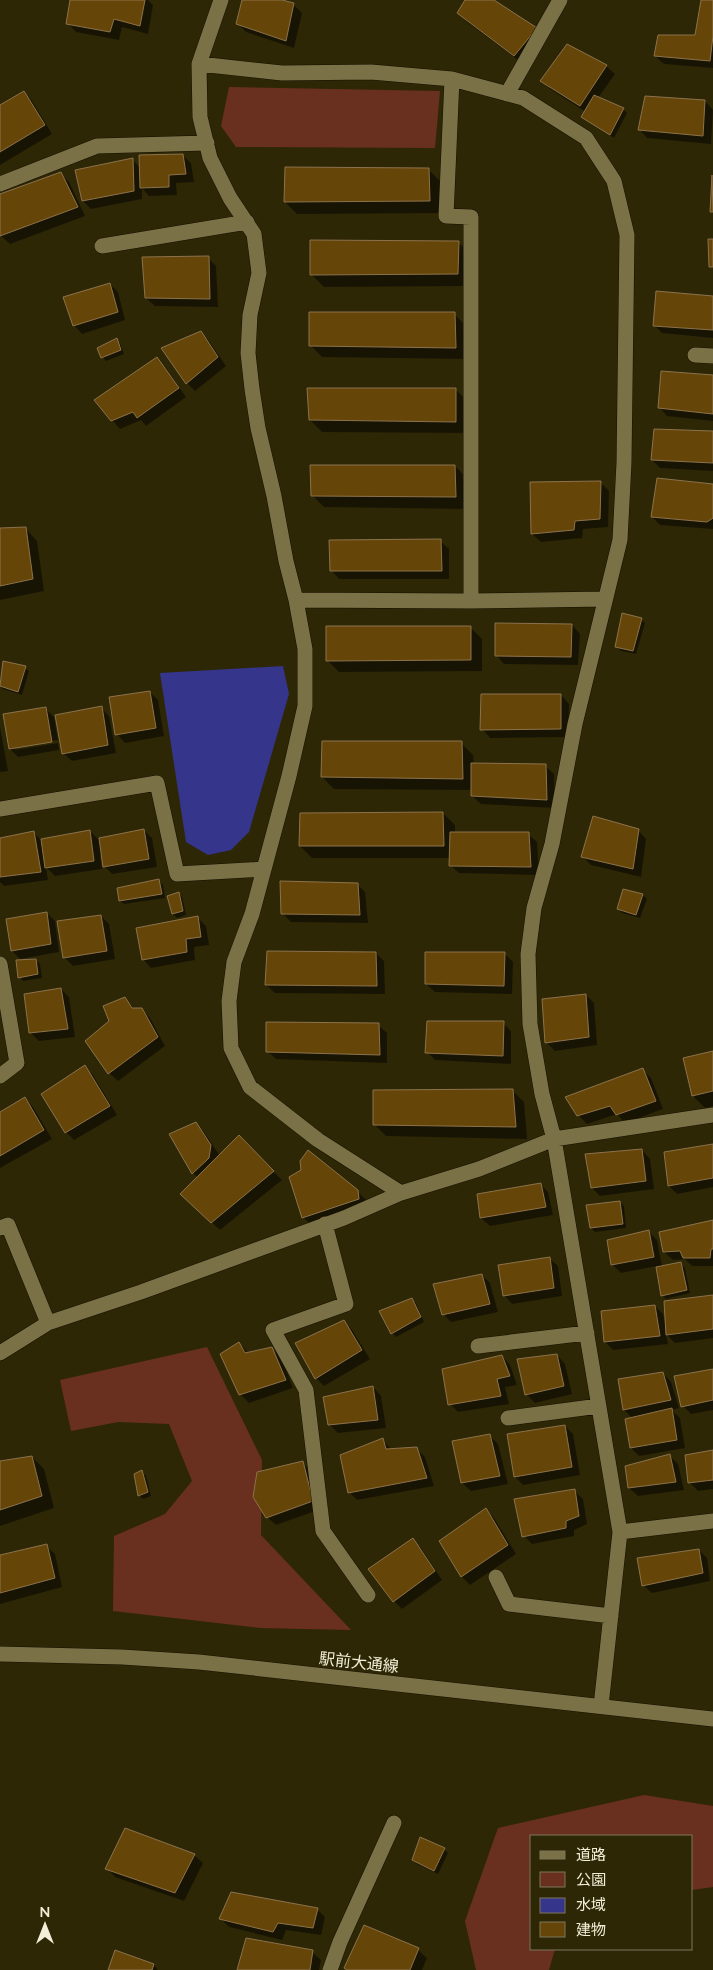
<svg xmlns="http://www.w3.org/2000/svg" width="713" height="1970" viewBox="0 0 713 1970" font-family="Lato,'Noto Sans JP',sans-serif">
<rect width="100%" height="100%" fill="#2e2706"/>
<path fill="#69301f" d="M229 87 440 91 435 148 236 147 221 126Z
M207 1347 262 1460 261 1535 351 1630 260 1628 113 1611 114 1536 165 1514 192 1481 169 1424 118 1422 71 1431 60 1380Z
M644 1795 713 1806V1887L692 1890V1836H532V1949H555L549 1970H476L465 1921 498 1828Z"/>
<path fill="#35358b" d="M283 666 289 694 249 832 231 850 208 855 186 842 160 673Z"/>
<path fill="#0007" d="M71 0H148L153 5 148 34 122 27 119 40 76 32 68 23Z
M243 0H278L293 4 302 13 294 48 246 32 237 23Z
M467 0H492L536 29 522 63 467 22 459 13Z
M702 0H713V68L664 64 655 56 696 37Z
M567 45 606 66 615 74 598 98 623 109 627 113 614 138 587 121 583 117 586 112 550 89 542 81Z
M24 92 32 101 52 134 0 165V106Z
M705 101 713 110 711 144 647 138 639 129Z
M182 155 191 163 194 182 176 183 177 195 149 196 142 188V199L91 209 83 201 132 159 140 168Z
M428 169 440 181 442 213 297 214 285 202Z
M60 173 69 182 85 216 10 244 1 236 0 232V195Z
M458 242 470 254V286L324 287 311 274Z
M208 258 216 266 218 307 155 306 146 298Z
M110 284 118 292 125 320 82 334 74 325Z
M713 297V338L662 333 654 325Z
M454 314 466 326 468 359 322 357 310 345Z
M201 332 209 341 226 366 195 391 187 383Z
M116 339 120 343 124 354 106 361 102 357Z
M157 358 165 367 186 397 146 426 141 420 120 429 112 420Z
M713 376V421L667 416 659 407Z
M455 389 467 401 468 433 322 432 310 420Z
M713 433V471L660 468 652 460Z
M455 466 467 478 468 509 324 507 312 495Z
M601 483 609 491 608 527 583 529 582 538 541 542 532 534 531 484Z
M713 486V529L660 525 652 517Z
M25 528 37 541 44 591 0 600V529Z
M440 541 449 549V579H339L331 570Z
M641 619 645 623 636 654 621 651 617 647Z
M572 625 580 634 578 665 504 664 496 655Z
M470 627 482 639V671L339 672 327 660Z
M4 662 25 668 29 671 22 695 3 689 0 686Z
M150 692 158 700 164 736 125 743 117 734Z
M561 695 569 704 568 737 490 738 482 729Z
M101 708 109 716 116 753 72 761 63 753Z
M46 709 54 717 58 740 15 747V750L58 743 59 750 18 757 10 749Z
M0 727 8 771 0 772Z
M461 743 473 755 474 765 545 766 554 774 555 808 481 804 472 796V790L334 789 322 777Z
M443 813 455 825V833L528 834 537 842 539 875 459 873 450 865 451 858H312L300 846Z
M144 830 152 838 157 867 112 874 104 866 102 854 100 855 102 869 55 876 46 867 48 880 4 886 0 882V839L33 832 41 840 90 831 101 842Z
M638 830 646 839 641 877 591 865 583 857Z
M159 881 163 885 165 898 124 904 120 901Z
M357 884 365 892 368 923 291 922 283 914Z
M624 890 643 895 647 899 640 918 622 913 618 909Z
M179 893 182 897 186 915 177 918 173 914Z
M47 913 55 921 59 952 20 959 12 951Z
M101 916 109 924 115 959 73 966 64 957Z
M198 918 206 926 209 945 194 947 195 960 151 968 143 959Z
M376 953 384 961 385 994 275 993 266 985Z
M505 954 513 962 512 994 435 992 426 984Z
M36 960 40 964 42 978 23 981 20 977Z
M61 989 69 997 75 1037 39 1041 30 1032Z
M586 995 594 1003 597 1045 555 1051 546 1042Z
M125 999 135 1009H142L150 1018 165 1046 118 1081 109 1073 87 1042 111 1021Z
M503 1023 511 1031V1064L435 1060 427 1052Z
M378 1025 387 1033V1063L276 1059 267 1051Z
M713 1052V1106L705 1108 693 1096Z
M85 1067 93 1075 117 1115 74 1140 66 1132Z
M643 1070 651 1078 663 1109 625 1123 617 1114 587 1124 578 1115Z
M512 1090 524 1102 527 1139 386 1136 374 1124Z
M25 1098 33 1107 52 1139 0 1168V1113Z
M196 1123 204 1132 220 1156 239 1137 282 1180 220 1230 182 1194 198 1178 193 1173 171 1135Z
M713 1145V1187L677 1194 669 1186 665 1153Z
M642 1150 650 1159 654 1189 600 1196 592 1188Z
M540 1184 548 1192 553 1215 490 1226 481 1218Z
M357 1191 366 1200 367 1207 311 1225 303 1217Z
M620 1202 624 1206 626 1228 595 1232 591 1228Z
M713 1221V1266H692L685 1259 673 1260 664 1252Z
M649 1232 657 1240 662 1267 681 1264 685 1268 690 1293 666 1299 662 1295 657 1266 621 1273 613 1265 609 1241Z
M549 1258 558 1266 562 1296 512 1304 504 1295Z
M482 1275 490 1283 498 1312 451 1322 443 1314Z
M713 1296V1338L675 1343 666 1334 668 1344 613 1350 605 1342 655 1306 663 1314 665 1323H666Z
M412 1299 416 1303 424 1322 396 1337 392 1333Z
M344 1321 352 1330 370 1359 324 1386 316 1378Z
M239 1343 249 1354 272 1349 281 1357 293 1388 249 1403 240 1394Z
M557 1355 565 1364 572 1394 535 1403 526 1394Z
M502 1356 510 1365 517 1385 505 1387 509 1404 458 1412 450 1404Z
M713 1370V1410L691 1414 683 1406Z
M663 1373 671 1382 679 1408 672 1410 680 1418 685 1448 639 1456 631 1448 632 1418 624 1410Z
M373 1387 381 1396 386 1428 338 1433 329 1424Z
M565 1426 573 1434 580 1475 523 1485 515 1477Z
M490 1436 498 1444 508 1484 471 1491 462 1483 454 1442Z
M383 1440 392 1450 417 1449 425 1457 434 1486 357 1500 349 1492Z
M713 1451V1489L698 1491 690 1483 687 1456Z
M670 1456 678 1464 684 1490 638 1496 629 1488Z
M32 1457 44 1469 54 1508 0 1526V1462Z
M302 1462 310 1470 321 1509 276 1525 267 1517Z
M142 1472 146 1476 151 1496 143 1499 139 1495Z
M574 1491 583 1499 587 1524 574 1530V1536L532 1544 524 1536Z
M486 1509 494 1518 516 1554 470 1585 462 1577 441 1542Z
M413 1540 421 1548 442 1580 402 1609 394 1601Z
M46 1546 55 1554 62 1587 0 1604V1556Z
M699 1550 707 1558 710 1581 652 1593 643 1585Z
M444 1849 448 1853 438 1874 417 1864 413 1860Z
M194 1855 203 1863 184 1901 115 1877 107 1868Z
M317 1909 325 1917 321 1935 286 1930 282 1940 229 1927 221 1919Z
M365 1926 418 1950 427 1958 422 1970H347Z
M312 1952 321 1960 319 1970H238Z
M154 1965 158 1970H109Z"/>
<path fill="#664608" stroke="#8b724c" d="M70 0H145L140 26 114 19 110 32 66 24Z
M242 0H282L294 3 286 41 236 24Z
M465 0H494L537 28 514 56 457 13Z
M701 0H713V36L710 61 654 56 658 35H695Z
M567 44 607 65 580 106 540 81Z
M24 91 45 125 0 152V105Z
M594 95 624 108 610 135 581 117Z
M645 96 705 100 703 136 638 130Z
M183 154 186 174 169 175V187L140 188 139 155Z
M133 158 134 191 82 201 75 170Z
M285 167 429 168 430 201 284 202Z
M61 172 78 207 0 236V194Z
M712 175 713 212H710Z
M708 239H713V267H709Z
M310 240 459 241 458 274 310 275Z
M209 256 210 299 145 298 142 257Z
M110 283 118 312 73 326 63 297Z
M656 291 713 296V330L653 326Z
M309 312H455L456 348 309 346Z
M201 331 218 357 186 384 161 348Z
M117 338 121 350 101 358 97 348Z
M157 357 179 388 137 418 133 412 111 421 94 400Z
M661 371 713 375V414L658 408Z
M307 388H456V422L309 420Z
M654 429 713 431V463L651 460Z
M310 465H455L456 497 311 496Z
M657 478 713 484V518L707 522 651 517Z
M601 481 600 519 575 521 574 530 531 534 530 482Z
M26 527 33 579 0 586V528Z
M441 539 442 571H330L329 540Z
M622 613 642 618 633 651 615 647Z
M495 623 572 624 571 657 495 656Z
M326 626H471V660L326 661Z
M3 661 26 666 18 692 0 686Z
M150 691 156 728 115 735 109 697Z
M481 694H561V729L480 730Z
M102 706 108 745 62 754 55 715Z
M46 707 52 742 9 749 3 714Z
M322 741H462L463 779 321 777Z
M471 763 546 764 547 800 471 796Z
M443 812 444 846H299L300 813Z
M593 816 639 829 633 869 581 857Z
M144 829 149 859 103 867 99 838Z
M90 830 94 861 45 868 41 839Z
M34 831 41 872 0 877V838Z
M450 832H529L531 867 449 866Z
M159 879 162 894 119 901 117 888Z
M280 881 358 883 360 915 281 914Z
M623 889 643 894 636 915 617 909Z
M179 892 183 911 172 914 167 896Z
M47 912 51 944 11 951 6 919Z
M101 915 107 951 63 958 57 921Z
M198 916 201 937 186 939 187 952 142 960 136 928Z
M267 951 376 952 377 986 265 985Z
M425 952H505L504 986 425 984Z
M36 959 38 974 18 978 16 960Z
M61 988 68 1029 29 1033 24 994Z
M586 994 589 1037 545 1043 542 999Z
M125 997 132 1008H142L158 1037 108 1074 85 1041 109 1021 103 1006Z
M427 1021H504L503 1056 425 1053Z
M266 1022 379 1023 380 1055 266 1052Z
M713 1051V1091L692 1096 683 1058Z
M85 1065 110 1106 65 1133 41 1094Z
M643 1068 656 1101 616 1115 610 1106 577 1116 565 1097Z
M513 1089 516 1127 373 1125V1090Z
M25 1097 44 1130 0 1156V1112Z
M196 1122 211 1145 209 1158 192 1174 169 1134Z
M239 1135 274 1171 211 1223 180 1194Z
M713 1144V1178L668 1186 664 1152Z
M642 1149 646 1181 591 1188 585 1154Z
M308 1150 358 1190 359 1199 302 1218 289 1177 301 1170 300 1161Z
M541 1183 546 1207 480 1218 477 1194Z
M620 1201 623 1224 590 1228 586 1205Z
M713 1220V1249H711L710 1258H683L680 1251 663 1252 659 1232Z
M649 1230 654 1257 611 1265 607 1240Z
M550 1257 554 1288 503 1296 498 1265Z
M681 1262 687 1290 661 1296 656 1267Z
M482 1274 490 1304 442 1315 433 1284Z
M713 1295V1329L666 1335 664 1301Z
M412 1298 421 1317 391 1334 379 1311Z
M655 1305 660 1336 604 1342 601 1311Z
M344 1320 362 1350 315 1379 295 1343Z
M239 1342 245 1353 272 1347 286 1380 239 1395 220 1354Z
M557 1354 564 1386 525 1395 517 1359Z
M502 1355 510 1376 497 1379 501 1396 448 1405 442 1369Z
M713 1369V1400L681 1407 674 1376Z
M663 1372 671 1400 623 1410 618 1379Z
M373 1386 378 1420 328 1425 323 1397Z
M672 1408 677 1440 630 1448 625 1419Z
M565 1425 572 1467 514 1477 507 1434Z
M490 1434 500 1476 461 1483 452 1441Z
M383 1438 386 1449 417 1447 427 1478 348 1493 340 1455Z
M713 1450V1480L688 1483 685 1455Z
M670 1454 676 1482 628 1488 625 1466Z
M32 1456 42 1496 0 1510V1461Z
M303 1461 313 1501 266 1518 253 1497 257 1472Z
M142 1470 148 1492 138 1496 134 1474Z
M575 1489 579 1516 566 1521V1528L522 1537 514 1499Z
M486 1508 508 1545 461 1577 439 1541Z
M413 1538 435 1571 393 1602 368 1569Z
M47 1544 55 1578 0 1593V1555Z
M699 1549 703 1573 642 1586 637 1558Z
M125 1828 195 1854 175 1893 105 1869Z
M420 1837 445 1848 434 1871 412 1860Z
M231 1892 318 1908 313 1928 278 1923 273 1932 219 1919Z
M364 1925 419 1948 410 1970H347L344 1968Z
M246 1938 313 1950 310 1970H237Z
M115 1950 154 1964 152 1970H108Z"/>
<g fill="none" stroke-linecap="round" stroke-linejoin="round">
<defs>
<path id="minor" d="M221 0 199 64 200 117 210 158 230 198 254 234 259 273 250 315 248 353 252 389 258 428 274 496 286 561 296 600 305 649V706L289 776 252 914 234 962 229 1001 231 1048 250 1087 318 1140 401 1193
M199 64 282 73 371 72 452 79 523 98 586 138 614 181 627 235 624 463 620 540 575 724 552 844 534 908 528 954 530 1024 542 1094 554 1139 620 1532
M507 94 560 0
M0 184 97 146 207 143
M102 246 247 222
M695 355 713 356
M296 600 471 601V217L446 216 452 79
M471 601 605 599
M0 809 157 783 177 874 264 869
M0 964 17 1063 0 1076
M325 1224 346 1304 273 1330 306 1390 323 1531 368 1595
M0 1228 8 1225 48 1323
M478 1346 587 1333
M0 1353 48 1323 141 1292 344 1218 401 1193 479 1169 554 1139 713 1115
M508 1418 599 1406
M496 1577 509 1604 611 1616
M601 1706 620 1532 713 1521
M330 1970 340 1942 394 1823"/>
<path id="secondary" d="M0 1654 122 1657 199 1662 713 1719"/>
</defs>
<use href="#minor" stroke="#151000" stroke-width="16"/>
<use href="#secondary" stroke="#151000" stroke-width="16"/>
<use href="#minor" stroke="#7b7146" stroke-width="15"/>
<use href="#secondary" stroke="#7b7146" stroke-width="15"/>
</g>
<g text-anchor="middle" stroke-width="4" stroke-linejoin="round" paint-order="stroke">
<g font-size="16" fill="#f3eed7" stroke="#2e2706">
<text transform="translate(359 1662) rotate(6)" y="6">駅前大通線</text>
</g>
</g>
<rect x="530" y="1835" width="162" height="115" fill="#2e2706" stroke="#7d775a"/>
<rect x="540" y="1851" width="25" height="8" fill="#7b7146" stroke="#7d775a"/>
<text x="576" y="1860" font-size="15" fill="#f3eed7">道路</text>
<rect x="540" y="1872" width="25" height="15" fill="#69301f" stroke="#7d775a"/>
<text x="576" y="1885" font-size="15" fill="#f3eed7">公園</text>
<rect x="540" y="1898" width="25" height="15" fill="#35358b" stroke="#7d775a"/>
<text x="576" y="1910" font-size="15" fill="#f3eed7">水域</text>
<rect x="540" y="1922" width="25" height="15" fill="#664608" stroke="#7d775a"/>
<text x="576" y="1935" font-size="15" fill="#f3eed7">建物</text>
<g transform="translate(45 1925)" stroke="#2e2706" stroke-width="4" paint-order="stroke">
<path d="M0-4L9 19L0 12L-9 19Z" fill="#f3eed7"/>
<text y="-8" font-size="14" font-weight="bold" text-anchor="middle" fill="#f3eed7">N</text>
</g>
</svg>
